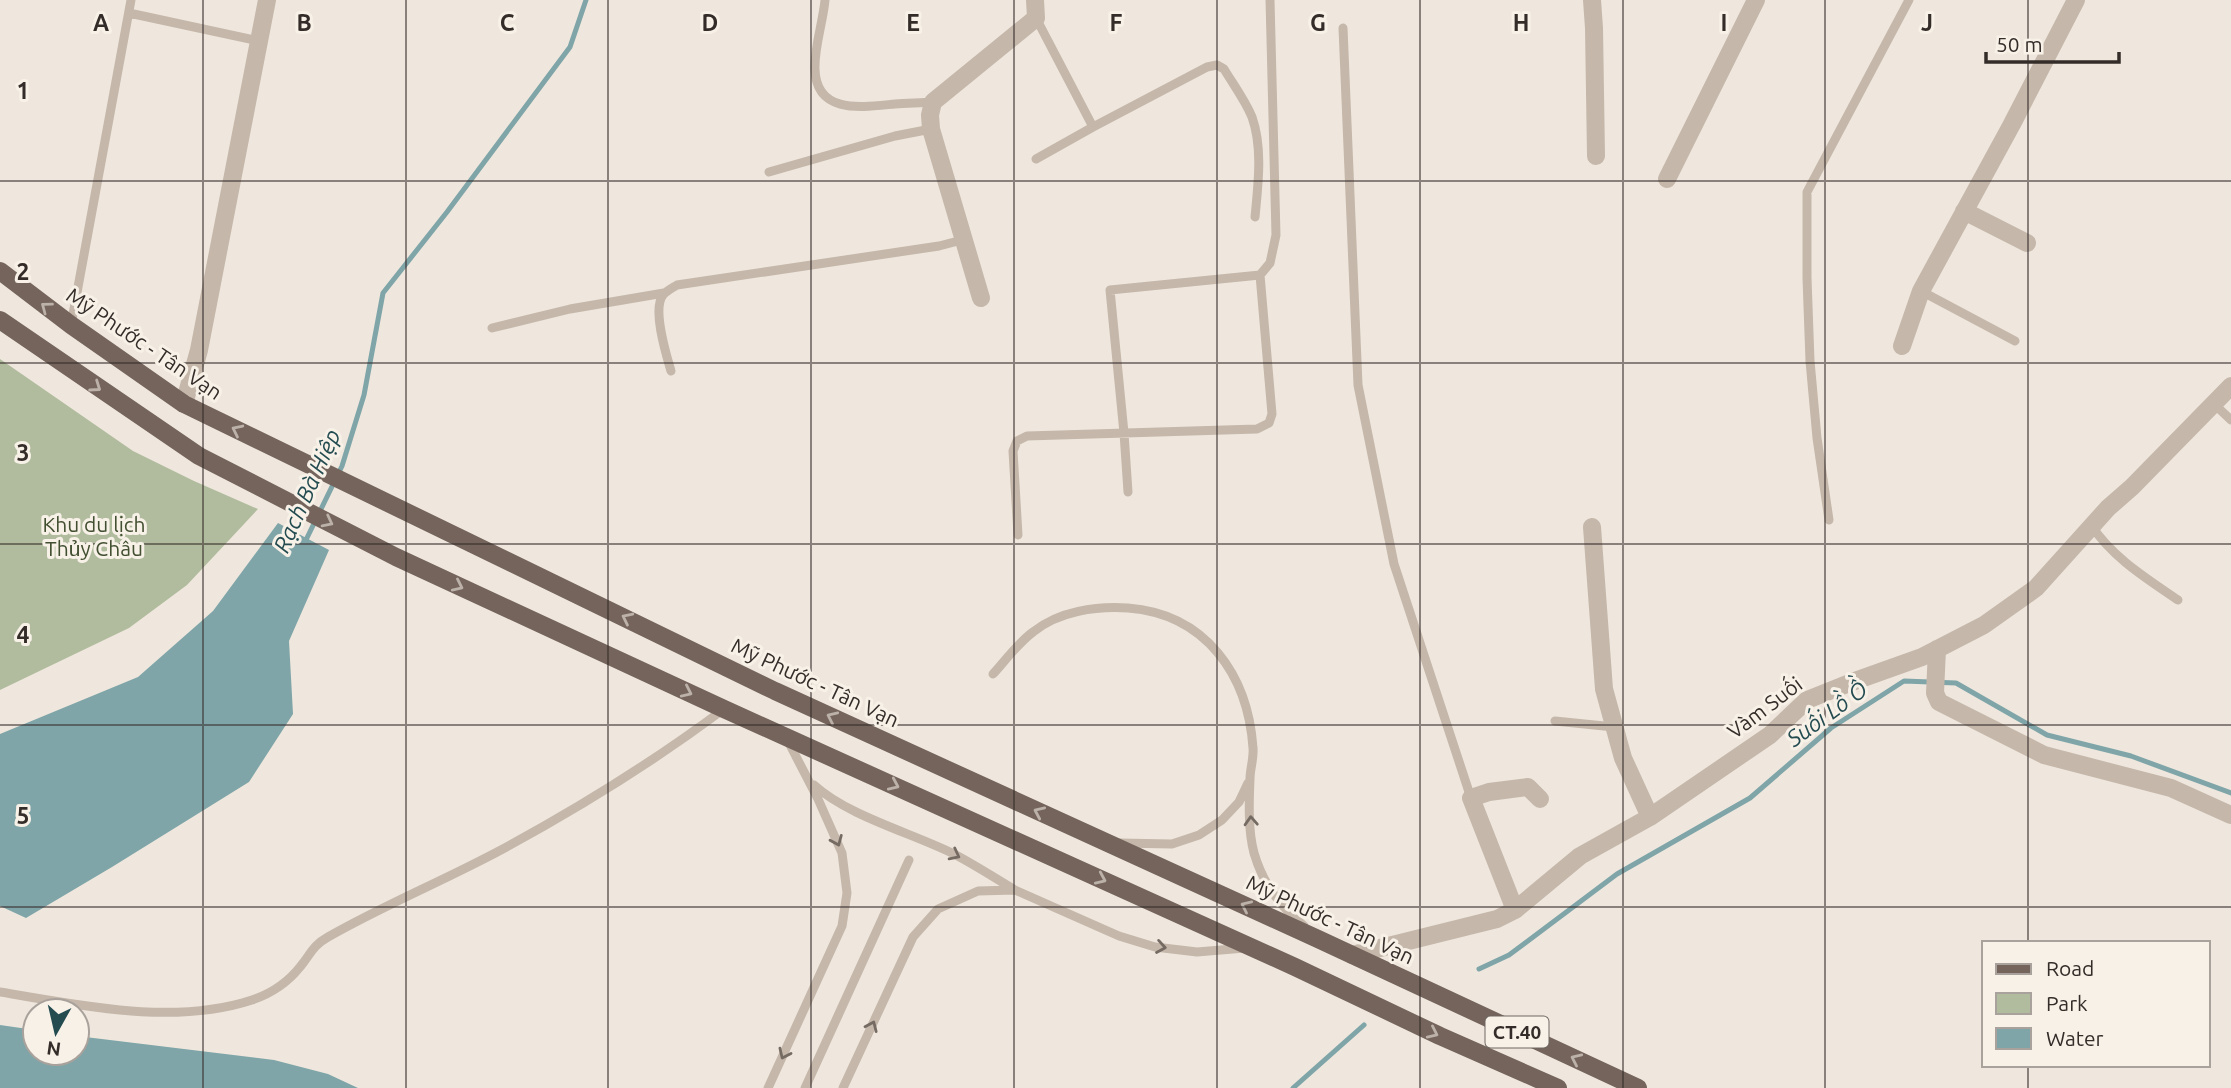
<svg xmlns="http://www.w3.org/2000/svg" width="2231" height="1088" viewBox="0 0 2231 1088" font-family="Ubuntu,sans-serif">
<rect width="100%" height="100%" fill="#efe7dd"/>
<path fill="#b1bc9e" d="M0 359 133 451 194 481 258 509 187 585 129 628 0 690Z"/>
<path fill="#7fa5a8" d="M278 523 329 550 289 641 293 714 249 782 112 867 26 918 0 906V734L138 677 213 611Z
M0 1025 35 1030V1053H77V1036L274 1060 328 1074 358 1088H0Z"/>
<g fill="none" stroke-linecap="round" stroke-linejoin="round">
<path stroke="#7fa5a8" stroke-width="5" d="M304 544 342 466 364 395 383 293 447 212 570 47 586 0
M1479 969 1509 955 1617 874 1750 798 1831 728 1904 681 1956 683 2047 735 2131 756 2231 793
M1293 1088 1364 1025"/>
<path stroke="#c5b7aa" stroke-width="9" d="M825 0C823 22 814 48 815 69 816 115 863 107 895 104 907 103 920 103 933 102
M129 13 259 41
M1036 18 1093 127 1207 67 1217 65 1224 69C1233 84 1245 100 1252 117 1263 148 1258 185 1255 217
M1343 28 1358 385 1394 564 1471 798
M1036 159 1093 127
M769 172 895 136 931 129
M1921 291 2015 341
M71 325 131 0
M492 328 570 309 664 293
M671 371C666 354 652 309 663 295 666 291 672 288 677 285L939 246 962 240
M2214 404 2231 420
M1128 492 1124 433 1110 290 1260 275 1270 263 1276 235 1270 0
M1829 520 1817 438 1810 361 1807 278V192L1909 0
M2091 525C2113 558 2146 578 2178 600
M1018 535 1013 451 1017 441 1027 436 1257 429 1269 423 1272 414 1260 275
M993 674C1005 661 1018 643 1033 632 1059 611 1096 606 1128 608 1206 614 1248 675 1253 748 1254 758 1250 769 1250 779 1249 802 1248 831 1254 853 1263 884 1280 906 1304 926
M1555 721 1614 727
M814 785C848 816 912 833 954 854 975 865 995 878 1015 890
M1120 843 1172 844 1199 835 1222 820 1239 802 1248 783
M0 992C80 1005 173 1026 252 1000 270 994 288 982 300 967 311 954 312 946 328 937 384 905 443 881 499 851 577 809 653 762 724 709
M768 1088 842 926 847 893 842 853 818 799 788 741
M805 1088 909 860
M843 1088 913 937 938 909 978 891 1015 890 1119 936 1155 947 1197 952 1245 948"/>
<path stroke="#c5b7aa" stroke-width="18" d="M1592 0 1594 28 1596 156
M1667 179 1756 0
M1964 211 2027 243
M981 298 931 129 930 115 933 102 1036 18 1035 0
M1902 346 1921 291 2012 124 2076 0
M184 404 199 350 267 0
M1592 527 1604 689 1623 758 1650 817
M1937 649 1935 693 1939 702 2044 755 2171 788 2231 815
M1515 910 1471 798 1489 792 1528 787 1540 799
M1352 955 1497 919 1515 910 1580 856 1650 817 1770 735 1807 700 1852 682 1922 657 1984 625 2036 588 2108 508 2132 487 2231 386"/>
<path stroke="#74645c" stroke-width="18" d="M0 271 71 325 184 404 775 691 1318 939 1638 1088
M0 320 199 456 396 557 724 709 1295 967 1440 1036 1558 1088"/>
</g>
<defs><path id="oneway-chevron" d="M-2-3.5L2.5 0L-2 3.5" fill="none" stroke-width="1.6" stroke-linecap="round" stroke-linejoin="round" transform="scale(1.75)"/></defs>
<g stroke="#bcb2a9">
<use href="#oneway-chevron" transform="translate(46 307) rotate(-143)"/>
<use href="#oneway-chevron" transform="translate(96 387) rotate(35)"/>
<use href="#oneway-chevron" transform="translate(237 430) rotate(-154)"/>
<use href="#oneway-chevron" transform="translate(328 522) rotate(27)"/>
<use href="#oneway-chevron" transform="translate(458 586) rotate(25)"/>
<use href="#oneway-chevron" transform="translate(627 618) rotate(-154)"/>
<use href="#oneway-chevron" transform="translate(687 692) rotate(25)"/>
<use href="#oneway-chevron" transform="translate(832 717) rotate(-155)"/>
<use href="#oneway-chevron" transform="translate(894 785) rotate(24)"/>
<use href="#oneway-chevron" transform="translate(1039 812) rotate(-156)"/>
<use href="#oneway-chevron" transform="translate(1101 879) rotate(24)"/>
<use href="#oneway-chevron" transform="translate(1246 906) rotate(-155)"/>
<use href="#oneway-chevron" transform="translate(1433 1033) rotate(25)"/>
<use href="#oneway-chevron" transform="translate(1576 1059) rotate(-155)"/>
</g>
<g stroke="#756b63">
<use href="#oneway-chevron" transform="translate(1251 821) rotate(-93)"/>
<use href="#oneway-chevron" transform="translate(837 841) rotate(67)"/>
<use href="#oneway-chevron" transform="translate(955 855) rotate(27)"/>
<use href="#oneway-chevron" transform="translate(1161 947) rotate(10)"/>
<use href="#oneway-chevron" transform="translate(872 1026) rotate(-66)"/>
<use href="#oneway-chevron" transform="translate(784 1054) rotate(115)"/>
</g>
<path fill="none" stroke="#342c29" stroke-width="2" stroke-opacity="0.55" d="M203 0V1088M406 0V1088M608 0V1088M811 0V1088M1014 0V1088M1217 0V1088M1420 0V1088M1623 0V1088M1825 0V1088M2028 0V943M0 181H2231M0 363H2231M0 544H2231M0 725H2231M0 907H2231M2028 1065V1088"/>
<g text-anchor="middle" stroke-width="6" stroke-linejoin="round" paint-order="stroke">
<rect fill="#f7f1e8" stroke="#6e6762" stroke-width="2" x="1485.5" y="1016.5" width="63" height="31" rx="5"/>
<g font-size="19" font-weight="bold" fill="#342c29">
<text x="1517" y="1039">CT.40</text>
</g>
<g font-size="21" fill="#342c29" stroke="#f7f1e8">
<text transform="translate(144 344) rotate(34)" y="7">Mỹ Phước - Tân Vạn</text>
<text transform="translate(815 683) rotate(25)" y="7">Mỹ Phước - Tân Vạn</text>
<text transform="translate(1765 708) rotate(-37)" y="7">Vàm Suối</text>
<text transform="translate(1330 920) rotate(25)" y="7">Mỹ Phước - Tân Vạn</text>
</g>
<g font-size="21" fill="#424f30" stroke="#f7f1e8">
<text x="94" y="532">Khu du lịch<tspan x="94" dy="24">Thủy Châu</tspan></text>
</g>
<g font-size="23" font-style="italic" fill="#234b50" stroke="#f7f1e8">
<text transform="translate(307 491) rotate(-66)" y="8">Rạch Bà Hiệp</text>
<text transform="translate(1827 714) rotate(-36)" y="8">Suối Lồ Ồ</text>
</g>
</g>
<g font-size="23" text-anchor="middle" font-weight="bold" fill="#342c29" stroke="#f7f1e8" stroke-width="6" stroke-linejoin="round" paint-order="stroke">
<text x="101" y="31">A</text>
<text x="304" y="31">B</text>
<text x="507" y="31">C</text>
<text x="710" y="31">D</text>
<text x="913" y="31">E</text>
<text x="1116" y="31">F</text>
<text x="1318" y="31">G</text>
<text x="1521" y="31">H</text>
<text x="1724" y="31">I</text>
<text x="1927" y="31">J</text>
<text x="23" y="99">1</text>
<text x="23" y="280">2</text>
<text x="23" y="461">3</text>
<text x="23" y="643">4</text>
<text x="23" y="824">5</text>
</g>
<rect x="1982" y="941" width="228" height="126" fill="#f7f1e8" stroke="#a9a29c" stroke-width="2"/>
<rect x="1996" y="964" width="35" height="10" fill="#74645c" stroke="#a9a29c" stroke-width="2"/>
<text x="2046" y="976" font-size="21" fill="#342c29">Road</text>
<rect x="1996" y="993" width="35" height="21" fill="#b1bc9e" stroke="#a9a29c" stroke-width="2"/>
<text x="2046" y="1011" font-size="21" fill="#342c29">Park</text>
<rect x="1996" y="1028" width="35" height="21" fill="#7fa5a8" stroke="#a9a29c" stroke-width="2"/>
<text x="2046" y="1046" font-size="21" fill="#342c29">Water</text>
<g transform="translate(56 1032) rotate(188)"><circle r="33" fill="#f7f1e8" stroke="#a9a29c" stroke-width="2"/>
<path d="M0-5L12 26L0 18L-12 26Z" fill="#234b50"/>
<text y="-10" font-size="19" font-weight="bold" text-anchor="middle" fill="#342c29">N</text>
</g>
<path d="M1986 52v10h133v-10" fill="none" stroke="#342c29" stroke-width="3.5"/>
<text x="1996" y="52" font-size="21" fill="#342c29" stroke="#f7f1e8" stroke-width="5" paint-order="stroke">50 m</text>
</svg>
